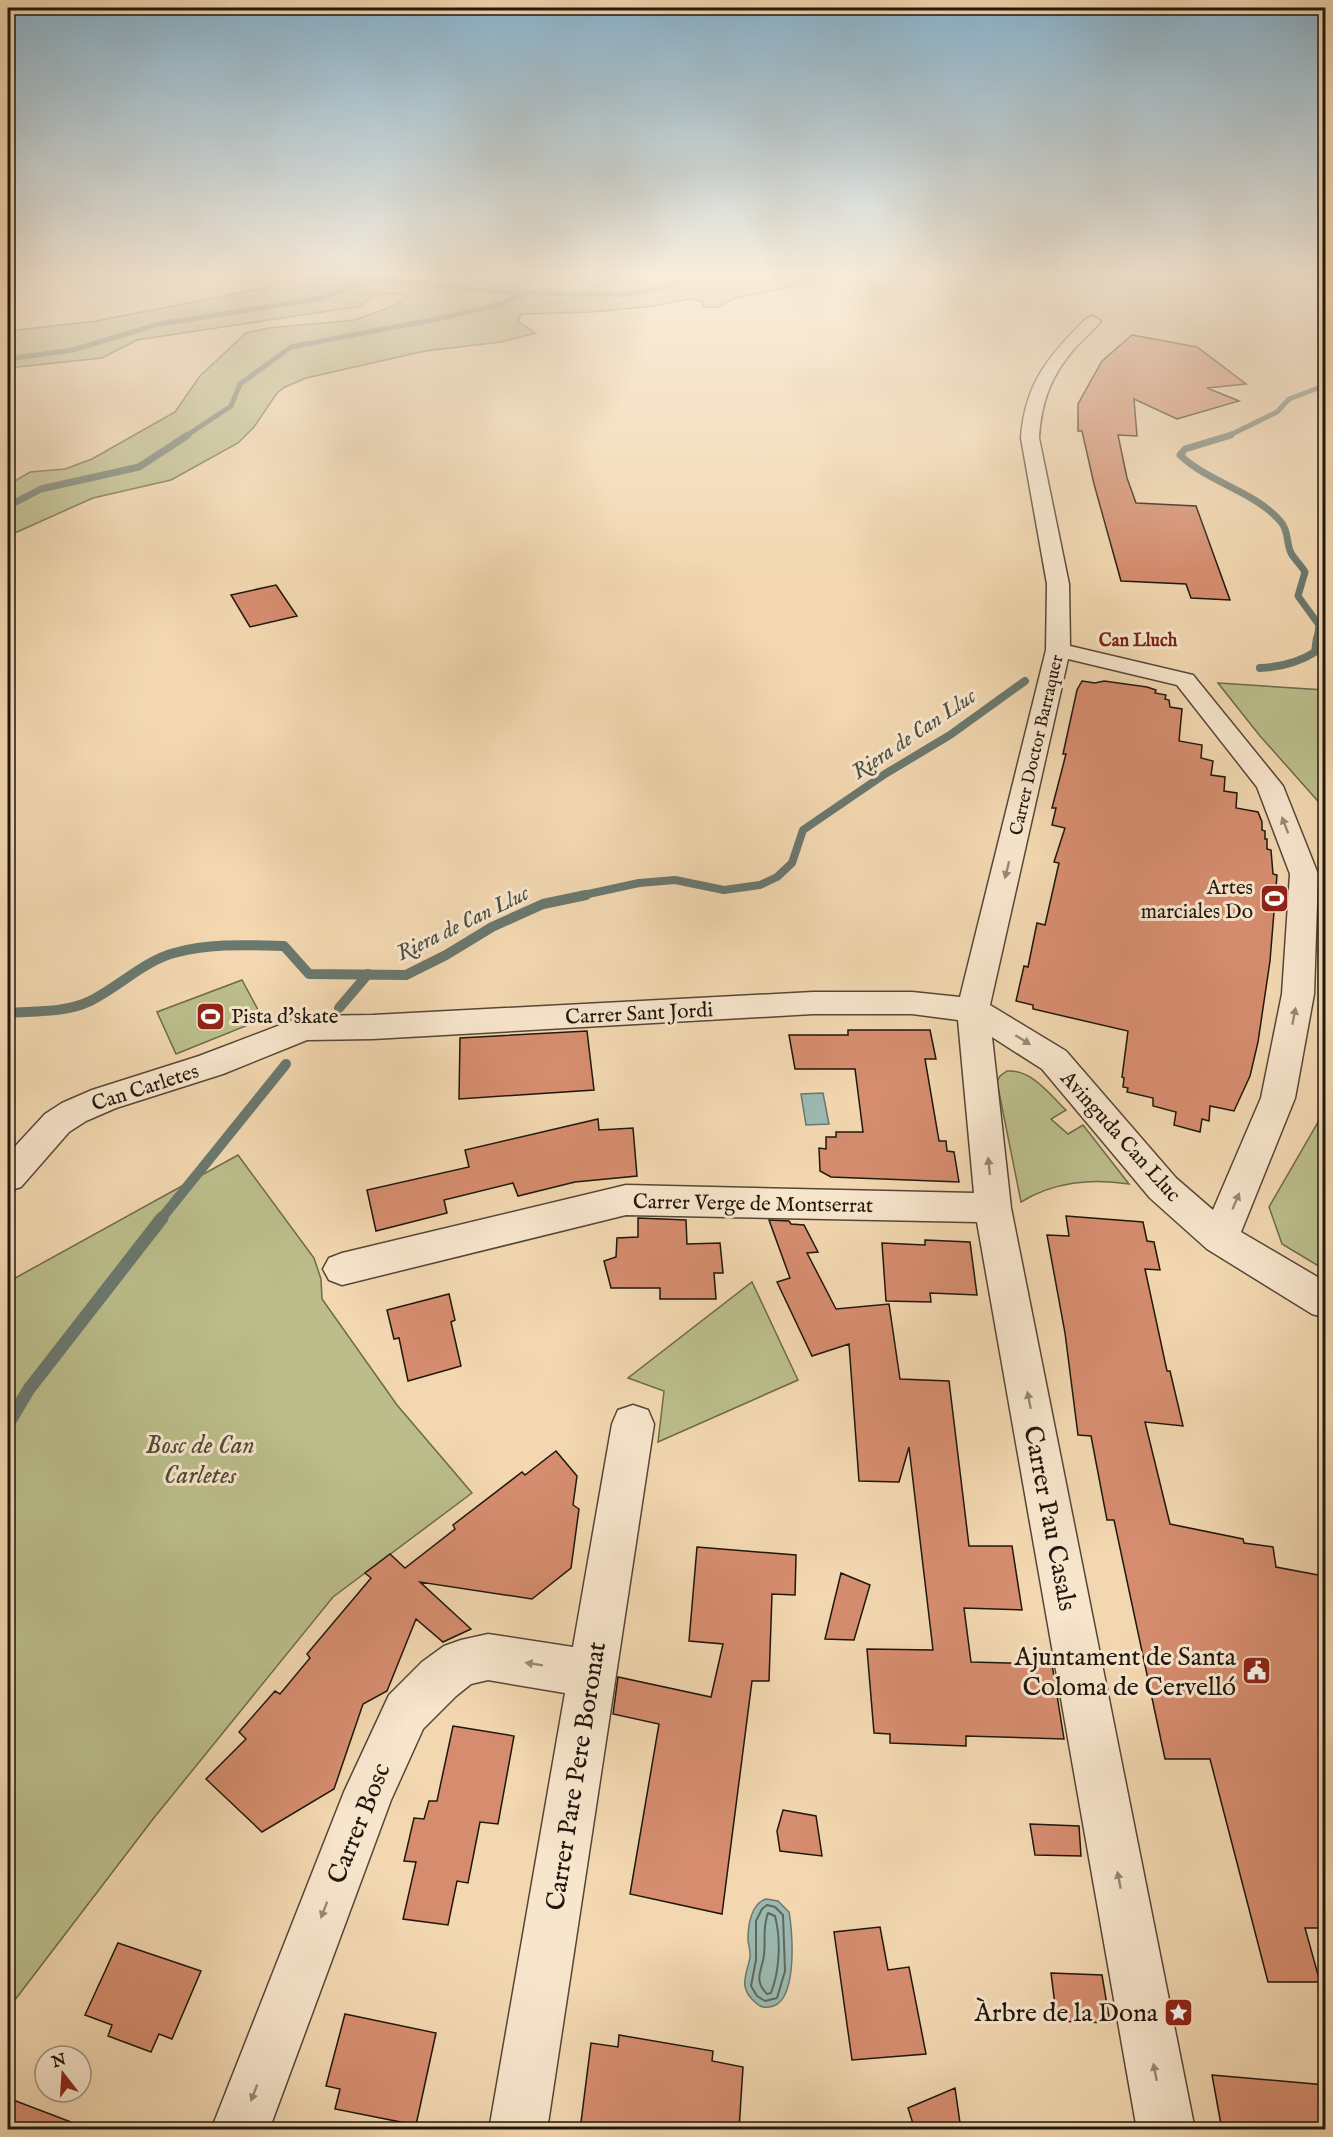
<svg xmlns="http://www.w3.org/2000/svg" width="1333" height="2137" viewBox="0 0 1333 2137" font-family="'IM FELL English',serif">
<rect width="100%" height="100%" fill="#f2d7b0"/>
<filter id="stains"><feTurbulence type="fractalNoise" baseFrequency=".00333" numOctaves="4"/><feColorMatrix values="0 0 0 0 .2 0 0 0 0 .09 0 0 0 0 .02 0 0 0 .5 -.17"/></filter>
<radialGradient id="worn" r=".72"><stop offset=".6" stop-color="#630" stop-opacity="0"/><stop offset="1" stop-color="#630" stop-opacity=".3"/></radialGradient>
<path fill="#bbbe8b" stroke="#6d6a4c" stroke-width="1.5" d="M295 274H475L493 276 521 274H850L732 299 719 307H703V301L688 299 655 306 592 312 521 314 518 322 536 333 501 342 425 351 306 378 285 387 277 393 254 427 238 443 171 480 93 498 8 536V485L30 472 65 469 92 459 175 412 200 376 246 333 269 328 355 320 391 307 406 298 404 294C387 293 373 291 362 306L137 340 102 358 8 368V331L96 321 265 288Z
M1218 683 1325 690V809L1260 736Z
M242 980 263 1019 176 1054 157 1012Z
M1007 1071C1032 1069 1050 1095 1066 1110L1051 1119 1068 1134 1083 1125 1129 1184C1092 1178 1053 1182 1021 1202L997 1082 1000 1076Z
M1325 1110V1270L1282 1244 1269 1207Z
M238 1155 314 1258 321 1279 322 1299 397 1405 472 1493 333 1597 153 1819 8 2009V1282Z
M752 1282 798 1380 658 1442 664 1391 628 1378Z"/>
<path fill="#9cb9b0" stroke="#6a786f" stroke-width="1.5" d="M823 1093 829 1124 806 1125 801 1094Z
M766 1899 778 1901 789 1912C793 1934 798 2005 769 2007 764 2008 760 2007 756 2003 737 1987 747 1975 750 1957 751 1951 748 1945 748 1939 748 1925 751 1904 766 1899Z"/>
<g fill="none" stroke-linecap="round" stroke-linejoin="round">
<path stroke="#5e685e" stroke-width="2" d="M767 1905 775 1907 783 1915 785 1971 777 1998 765 2001 757 1996 751 1986 756 1960V1921L762 1909Z
M768 1913 775 1916C781 1940 780 1969 771 1993L767 1994C753 1980 762 1971 764 1955 766 1938 762 1930 768 1913Z"/>
<path stroke="#6a786f" stroke-width="5" d="M8 359 73 350 159 324 323 298 355 284 389 280 502 292 618 295 668 287 698 274
M186 436 231 406 240 384 291 347 442 318 501 304 525 294
M1228 436 1277 412 1289 399 1326 385"/>
<path stroke="#6a786f" stroke-width="7" d="M1231 435 1185 449 1180 455C1209 483 1255 491 1281 522 1289 531 1286 543 1291 553 1295 560 1301 565 1305 572L1298 596 1319 625 1317 640
M8 506 41 489 139 467 188 435"/>
<path stroke="#6a786f" stroke-width="8" d="M1260 668C1280 667 1298 663 1315 652L1317 638
M579 896 639 883 675 880 724 890 760 885 777 877 792 863 803 830 885 774 950 735 1025 681"/>
<path stroke="#6a786f" stroke-width="10" d="M339 1008 368 974
M8 1013C34 1011 66 1013 90 1001 117 988 144 961 174 953 210 943 247 945 284 946L309 974 406 975 446 955 492 927 543 904 586 895
M161 1219 286 1064"/>
<path stroke="#6a786f" stroke-width="13" d="M8 1424 29 1389 162 1218"/>
</g>
<path fill="#d68d6f" stroke="#1f170d" stroke-width="1.5" d="M1132 335 1197 347 1246 384 1207 388 1239 401 1177 419 1134 399 1137 436 1118 435 1127 478 1136 503 1196 506 1230 600 1191 598 1186 584 1121 581 1094 484 1082 431H1078V404L1102 361Z
M276 585 297 616 250 627 231 595Z
M1082 681 1095 683 1104 681 1147 687 1156 690 1155 693 1166 695 1165 699 1169 700 1170 707 1182 709 1179 741 1202 745 1201 758 1213 761 1211 775 1225 777 1224 791 1237 793 1236 808 1258 812 1262 822V830L1265 831V839H1267V849L1271 850 1273 874 1277 875 1270 961 1258 1042 1250 1076 1234 1111 1210 1106 1209 1121 1202 1119 1200 1132 1174 1125 1176 1112 1153 1106V1098L1127 1092 1128 1088 1123 1087 1124 1078 1122 1077 1128 1031 1033 1009V1005L1016 1001 1024 966 1028 967 1037 923 1045 925 1059 863 1054 862 1065 828 1052 825 1056 808H1052L1066 754H1063L1077 690Z
M848 1030H930L936 1059H925L939 1141H946L947 1151 954 1152 959 1182 831 1177 820 1171 819 1148 826 1149V1137H836V1132H863L855 1069H795L789 1035H848Z
M587 1031 594 1090 459 1099 460 1038Z
M598 1119 599 1130 633 1128 637 1176 575 1182 518 1196 513 1183 444 1200 447 1213 376 1231 367 1190 469 1167 465 1150Z
M1066 1216 1143 1222 1147 1241 1154 1242 1160 1270 1145 1269 1167 1371H1170L1183 1426 1145 1422 1170 1524 1243 1539 1244 1543 1273 1547 1276 1567 1318 1575 1326 1604V1928H1305L1320 1982H1268L1210 1759H1165L1114 1520H1107L1091 1436 1078 1435 1065 1333 1047 1235 1069 1236Z
M638 1218 686 1220 687 1244 720 1243 723 1273H714L716 1299H660V1288H611L604 1261 616 1257 617 1238 638 1237Z
M769 1220 789 1221 791 1224 804 1225 818 1252 807 1253 836 1309 889 1304 900 1379 949 1381 969 1546H1012L1022 1610 964 1608 971 1662 1052 1664 1064 1739 966 1736V1746L890 1743V1734L874 1733 867 1649 933 1650 909 1447 899 1482 859 1481 849 1344 812 1356 777 1282 790 1278Z
M925 1240 970 1242 977 1295 930 1293 931 1302 886 1301 882 1243 925 1245Z
M449 1294 455 1320 451 1322 461 1366 408 1381 399 1338 394 1339 387 1310Z
M556 1451 577 1476 573 1505 579 1509 571 1568 532 1599 420 1582 471 1629 443 1642 416 1619 387 1691 363 1704 334 1789 262 1832 206 1779 246 1739 239 1732 275 1691 280 1694 310 1658 307 1654 371 1578 365 1573 390 1554 405 1568 455 1529 453 1525 522 1472 525 1475Z
M697 1547 796 1555 795 1595 772 1594 769 1681H752L722 1914 630 1894 659 1724 613 1714 618 1677 711 1697 723 1644 689 1641Z
M841 1573 870 1585 854 1640 825 1639Z
M453 1726 514 1736 498 1824 480 1822 468 1883 457 1881 448 1925 403 1919 416 1862 404 1861 414 1818 424 1819 429 1801H437Z
M783 1810 816 1816 822 1856 780 1851 777 1831Z
M1030 1824 1079 1826 1081 1856 1035 1855Z
M880 1927 888 1970 909 1967 926 2054 852 2060 834 1932Z
M118 1943 201 1971 172 2039 159 2034 151 2052 108 2036 112 2025 85 2015Z
M1051 1973 1102 1975 1110 2023 1057 2021Z
M345 2014 436 2033 416 2125 335 2109 340 2089 326 2086Z
M619 2035 713 2051 712 2061 743 2067 739 2130H580L591 2043 618 2047Z
M1212 2075 1326 2085V2130H1222Z
M955 2088 961 2130H915L908 2108Z
M8 2098 84 2127 83 2130H8Z"/>
<g fill="none" stroke-linecap="round" stroke-linejoin="round">
<defs>
<path id="minor" d="M1093 316 1101 321C1093 331 1083 339 1075 348 1051 375 1041 403 1039 438L1069 584 1070 646 1193 675 1283 786 1318 874 1314 994 1295 1098 1241 1232 1326 1282V1318L1312 1314 1207 1249 1150 1198 1042 1069 992 1037 1011 1208 1195 2130H1137L977 1222 626 1215 342 1285 329 1280 323 1269 329 1258 342 1253 626 1185 974 1193 958 1020 912 1014H813L373 1039 307 1040 223 1074 116 1108 86 1121 69 1132 21 1187 8 1191V1154L45 1114 62 1103 92 1090 199 1056 304 1016 373 1015 813 992H912L960 997 1046 650 1047 584 1021 438C1025 383 1049 355 1087 318ZM1068 659 1177 685 1257 787 1290 874 1282 994 1261 1098 1213 1210 1176 1178 1066 1051 990 1005Z
M633 1405 648 1410 654 1424 547 2130H489L565 1693 488 1680 471 1684 456 1696 423 1729 391 1800 269 2130H211L344 1792 389 1695 422 1662 444 1646 461 1640 488 1634 573 1647 612 1424 618 1410Z"/>
</defs>
<use href="#minor" stroke="#544736" stroke-width="3"/>
<use href="#minor" fill="#f7e5cc" fill-rule="evenodd"/>
</g>
<defs><path id="oneway-solid" d="M-6-.8H1V-3.2L6.5 0L1 3.2V.8H-6Z" transform="scale(1.5)"/></defs>
<g fill="#968876">
<use href="#oneway-solid" transform="translate(1285 825) rotate(-111)"/>
<use href="#oneway-solid" transform="translate(1007 870) rotate(104)"/>
<use href="#oneway-solid" transform="translate(1294 1016) rotate(-79)"/>
<use href="#oneway-solid" transform="translate(1023 1040) rotate(32)"/>
<use href="#oneway-solid" transform="translate(989 1166) rotate(-96)"/>
<use href="#oneway-solid" transform="translate(1236 1201) rotate(-67)"/>
<use href="#oneway-solid" transform="translate(1029 1400) rotate(-101)"/>
<use href="#oneway-solid" transform="translate(534 1664) rotate(-171)"/>
<use href="#oneway-solid" transform="translate(1119 1880) rotate(-101)"/>
<use href="#oneway-solid" transform="translate(324 1910) rotate(111)"/>
<use href="#oneway-solid" transform="translate(1155 2072) rotate(-101)"/>
<use href="#oneway-solid" transform="translate(254 2093) rotate(111)"/>
</g>
<linearGradient id="sky" x2="0" y2="1"><stop stop-color="#89b6d2"/><stop offset="0.48" stop-color="#f9eddb"/><stop offset="1" stop-color="#f9eddb" stop-opacity="0"/></linearGradient>
<rect width="1333" height="573" fill="url(#sky)"/>
<defs>
<symbol id="stadium-square" viewBox="-11 -11 22 22"><rect x="-9" y="-9" width="18" height="18" rx="4" fill="#8f2418" stroke="#f7e5cc"/><path d="M0-5a6.5 5 0 1 0 0 10a6.5 5 0 1 0 0-10ZM-3.5-1.8h7v3.6h-7Z" fill="#fff"/></symbol>
<symbol id="civic-square" viewBox="-11 -11 22 22"><rect x="-9" y="-9" width="18" height="18" rx="4" fill="#8f2418" stroke="#f7e5cc"/><path d="M-.6-6.5H3V-4.5H.6V-3L4-1V1h2V6H-6V1h2V-1L-.6-3ZM-1.2 2.5V6h2.4V2.5Z" fill="#fff"/></symbol>
<symbol id="sight-square" viewBox="-11 -11 22 22"><rect x="-9" y="-9" width="18" height="18" rx="4" fill="#8f2418" stroke="#f7e5cc"/><path d="M0-6L1.8-2.2L6-1.7L2.9 1.2L3.7 5.4L0 3.3L-3.7 5.4L-2.9 1.2L-6-1.7L-1.8-2.2Z" fill="#fff"/></symbol>
</defs>
<g fill-rule="evenodd">
<use href="#stadium-square" x="1258" y="882" width="33" height="33"/>
<use href="#stadium-square" x="194" y="1000" width="33" height="33"/>
<use href="#civic-square" x="1240" y="1654" width="33" height="33"/>
<use href="#sight-square" x="1162" y="1996" width="33" height="33"/>
</g>
<g text-anchor="middle" stroke-width="6" stroke-linejoin="round" paint-order="stroke">
<g font-size="18" font-weight="bold" fill="#7a1f14" stroke="#f7e5cc">
<text x="1138" y="646">Can Lluch</text>
</g>
<g font-size="18" fill="#1f170d" stroke="#f7e5cc">
<text transform="translate(1036 745) rotate(-77)" y="6">Carrer Doctor Barraquer</text>
</g>
<g font-size="21" fill="#1f170d" stroke="#f7e5cc" text-anchor="end">
<text x="1253" y="894">Artes<tspan x="1253" dy="24">marciales Do</tspan></text>
<text x="231" y="1023" text-anchor="start">Pista d'skate</text>
</g>
<g font-size="21" fill="#1f170d" stroke="#f7e5cc">
<text transform="translate(639 1013) rotate(-3)" y="7">Carrer Sant Jordi</text>
<text transform="translate(145 1087) rotate(-18)" y="7">Can Carletes</text>
<text transform="translate(1121 1136) rotate(48)" y="7">Avinguda Can Lluc</text>
<text transform="translate(753 1203) rotate(1)" y="7">Carrer Verge de Montserrat</text>
</g>
<g font-size="22" font-style="italic" fill="#4b5046" stroke="#f7e5cc">
<text transform="translate(913 733) rotate(-34)" y="8">Riera de Can Lluc</text>
<text transform="translate(462 922) rotate(-26)" y="8">Riera de Can Lluc</text>
</g>
<g font-size="26" font-style="italic" fill="#4e4933" stroke="#f7e5cc">
<text x="200" y="1453">Bosc de Can<tspan x="200" dy="30">Carletes</tspan></text>
</g>
<g font-size="26" fill="#1f170d" stroke="#f7e5cc">
<text transform="translate(1051 1518) rotate(79)" y="9">Carrer Pau Casals</text>
<text transform="translate(575 1776) rotate(-81)" y="9">Carrer Pare Pere Boronat</text>
<text transform="translate(358 1823) rotate(-68)" y="9">Carrer Bosc</text>
</g>
<g font-size="26" fill="#1f170d" stroke="#f7e5cc" text-anchor="end">
<text x="1236" y="1665">Ajuntament de Santa<tspan x="1236" dy="30">Coloma de Cervelló</tspan></text>
<text x="1158" y="2021">Àrbre de la Dona</text>
</g>
</g>
<rect width="1333" height="2137" fill="none" stroke="#f2d7b0" stroke-width="30"/>
<rect x="9" y="9" width="1315" height="2119" fill="none" stroke="#1f170d" stroke-width="3"/>
<rect x="15" y="15" width="1303" height="2107" fill="none" stroke="#1f170d" stroke-width="1.5"/>
<g transform="translate(63 2074) rotate(343)"><circle r="28" fill="#f7e5cc" stroke="#a19380" stroke-width="1.5"/>
<path d="M0-4.5L10 22L0 15L-10 22Z" fill="#8f2418"/>
<text y="-9" font-size="16" font-weight="bold" text-anchor="middle" fill="#1f170d">N</text>
</g>
<rect width="100%" height="100%" filter="url(#stains)"/>
<rect width="100%" height="100%" fill="url(#worn)"/>
</svg>
